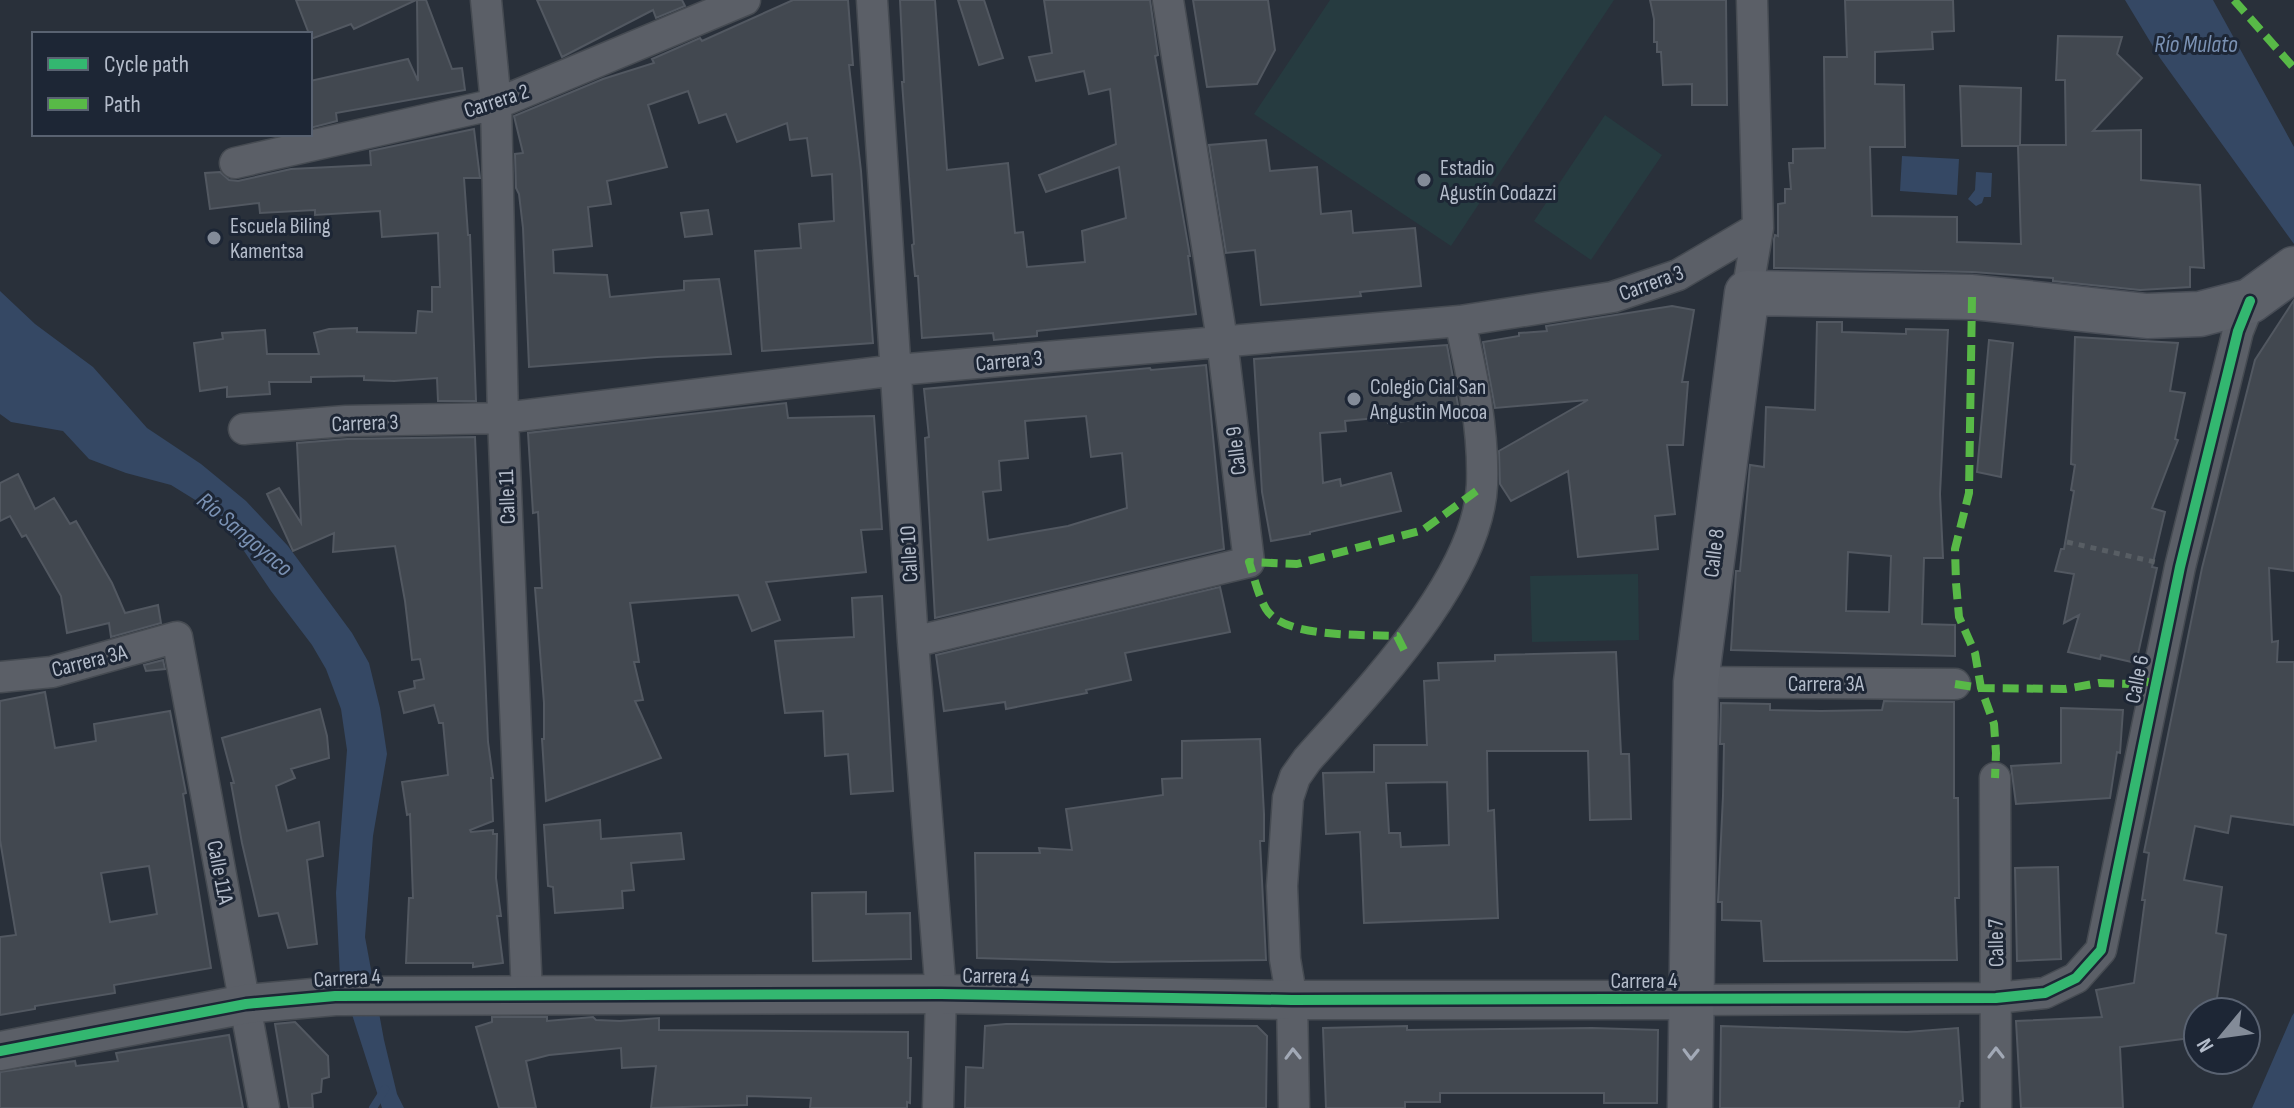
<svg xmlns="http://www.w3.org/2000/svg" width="2294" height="1108" viewBox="0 0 2294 1108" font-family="'Sofia Sans Condensed',sans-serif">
<rect width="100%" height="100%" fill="#29303a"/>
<path fill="#263b40" d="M1330 0H1614L1451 246 1254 114Z
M1605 115 1662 155 1591 260 1534 221Z
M1638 574 1639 640 1532 642 1530 576Z"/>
<path fill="#354864" d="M2125 0H2213L2294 147V244L2160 58Z
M1902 156 1959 159 1957 195 1900 191Z
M1976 172 1992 173 1991 197H1984L1982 203 1976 206 1968 199 1975 190Z
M0 291 35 324 93 367 147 428 201 464 246 501 288 546 352 633 369 663 380 708 387 754 373 836 365 937 384 1040 397 1094 404 1108H382L340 977 336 893 347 750 341 709 326 669 312 645 271 591 242 548 205 506 171 485 126 473 89 459 63 431 11 422 0 414Z
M2294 1013V1108H2252L2292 1016Z"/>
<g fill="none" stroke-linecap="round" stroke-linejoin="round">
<path stroke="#354864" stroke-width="8" d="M373 1108 385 1089"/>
</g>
<path fill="#424850" stroke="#525861" stroke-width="2" fill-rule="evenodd" d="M296 0H416L354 29 351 24 311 39Z
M417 0H426L452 69 462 68 465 90 336 113 337 121 310 128V81L408 59 418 81Z
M537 0H682L685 6 656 18 653 10 562 57Z
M793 0H848L853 65H849L861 171 873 343 762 351 755 251 801 248 799 224 834 221 832 174 812 176 807 138 790 140 787 123 737 142 726 114 699 123 688 91 648 105 667 167 607 181 611 204 588 207 592 246 553 250 554 273 607 275 610 297 684 290V281L719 279 731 354 657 357 529 367 523 228 519 194 516 188 515 154 523 153 514 116 603 79 654 63 652 59 700 38 702 41Z
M900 0H935L947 170 1008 163 1015 233 1023 232 1027 267 1085 262 1082 231 1126 218 1119 167 1046 192 1039 175 1116 144 1110 89 1089 94 1084 71 1036 81 1029 57 1052 53 1044 0H1150L1158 55 1155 56 1190 256H1188L1196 314 1037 331V336L994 340 993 333 922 338 918 276H915L912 245 914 244 902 82H904Z
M958 0H984L1003 58 979 65Z
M1193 0H1268L1275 50 1257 84 1207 87Z
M1650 0H1726L1727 105H1692V84L1663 85 1661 52H1657V42H1654V19Z
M1845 0H1953L1954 31 1932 32 1933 49 1875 52V84L1904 85 1905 147H1870L1872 216 1957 217V242L2021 244 2018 146H1962L1960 86 2021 88 2020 145H2066L2065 80H2056L2058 36 2122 37 2117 54 2142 78 2093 131 2141 130V180L2200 185 2204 268 2190 267V287L2140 290 2053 281V278L1973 272 1774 268V239L1775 235 1778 236V204L1785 203V189H1791L1789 163H1793V149L1825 148 1824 57H1847Z
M474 129 480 178H464L468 235H470L476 401H438L437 378 394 381 364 380V376L311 377V382H269L270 394 227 397V387L200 391 194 343 223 339 222 333 265 330 267 354H319L314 333 329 329 357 328V332L416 333 418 311 432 312V287H440L438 233 382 237 380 211 315 215V210L260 213 259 203 210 209 205 173 220 172 229 180 238 181 291 169 371 165 370 151Z
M1266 140 1270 171 1317 167 1321 214 1351 211 1353 233 1415 228 1421 286 1360 292 1361 296 1261 305 1255 250 1226 253 1209 145Z
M708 210 712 234 685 237 681 213Z
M2294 300V571L2269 568 2272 642 2278 641 2277 662H2294V825L2231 816 2228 833 2195 826 2184 880 2222 887 2216 933 2226 935 2215 1012H2198V1037L2120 1047 2123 1108H2021L2016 1021 2102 1017 2096 990 2134 983 2145 900H2142L2149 853 2144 852 2202 568 2255 360Z
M1672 306 1694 310 1682 382H1688L1683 445H1667L1675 514 1655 516 1658 549 1578 557 1568 471 1511 501 1500 484 1499 451 1588 400 1495 408 1483 342 1519 336V333L1547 331 1546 326Z
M1817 322H1842V332L1906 334V329L1948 330 1940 494 1943 558H1924L1922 624 1955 625V656L1731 650 1736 571H1740L1750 465 1764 467 1766 407 1815 410ZM1848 552 1891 556 1889 612 1846 611Z
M2075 337 2178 343 2170 391 2185 393 2175 439 2178 440 2152 508 2165 512 2152 567 2157 568 2136 663 2101 655 2100 659 2068 652 2079 615 2064 623 2074 574 2055 571 2061 549H2064L2074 491 2071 490 2075 465 2071 464Z
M1989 340 2013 343 2001 477 1977 472Z
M1447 345 1458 405V415L1388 423 1387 417 1345 421 1346 431 1320 433 1323 483 1340 479 1341 486 1391 473 1401 511 1310 532V534L1271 541 1262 492 1254 359Z
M1206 365 1224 549 935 618 925 438 929 437 924 389 1150 368 1151 370ZM1086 416 1091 457 1122 453 1127 508 1068 526 988 540 983 492 1001 490 999 461 1028 458 1025 421Z
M786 403 788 418 874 416 882 529 861 530 866 572 766 582 780 620 752 631 738 595 630 603 639 662H634L643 700 635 701 661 758 546 801 542 739H544V703L535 588H542L538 512 533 513 528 433Z
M475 437 488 742 493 778H491L493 821 470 830 471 832 493 830V834H497L496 878 501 916H497L503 963 473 967V963H406L409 898H413L410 814 407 815 402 782 448 775 443 723H439L434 705 404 713 399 692 415 688 414 681 424 679 420 659 412 660 405 601 395 546 333 552 334 533 293 551 267 494 279 488 301 523 297 443 347 439Z
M18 474 35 509 54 498 70 524 76 521 112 583 125 613 158 605 161 623 111 637 109 623 67 633 61 596 26 535 22 537 10 516 0 521V483Z
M1220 587 1230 632 1125 653 1131 680 1086 690 1087 693 1006 709 1005 702 944 711 936 655Z
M882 596 893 791 851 794 848 754 825 756 823 711 785 713 775 641 854 637 852 598Z
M1616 652 1621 754H1629L1631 819 1590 820 1588 751H1487L1488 811 1494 810 1498 918 1364 923 1360 832 1326 834 1323 773 1374 772V745H1427L1424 681 1439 680 1438 663 1495 661V655ZM1447 782 1449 845 1401 847 1400 833H1389L1386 783Z
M163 660 165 669 146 671 144 665Z
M45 692 55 748 96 741 94 724 170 711 186 793 183 794 211 968 114 985 115 993 35 1006V1009L0 1015V937L16 935 0 840V701ZM149 866 157 914 110 922 101 873Z
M1884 701 1954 702V798H1958L1959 898H1955L1957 960 1764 961 1761 921 1722 920V902H1718L1723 796 1724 744H1720L1721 703 1770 704V710L1821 711 1882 710Z
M2061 708 2123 710 2120 753 2117 752 2110 798 2016 804 2011 766 2061 763Z
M320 709 327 736 329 758 291 769 295 778 276 786 287 831 319 822 323 856 307 860 317 944 288 948 278 913 259 916 242 843 231 783H234L222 738Z
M1260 739 1264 814V841H1260L1266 960 1113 962 977 958 975 853H1040L1039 848 1072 850 1066 809 1163 795 1162 779 1182 778V741Z
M600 820 601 839 681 833 684 859 631 863 634 890 622 891 623 908 555 913 553 887 548 886 544 825Z
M2058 867 2061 959 2017 961 2015 868Z
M866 892V914L910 913 911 959 813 961 812 893Z
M492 1017H547V1021L593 1017 596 1020 620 1021 659 1018V1030L908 1032V1058H911L910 1103 907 1102V1108H810L811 1098 747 1096V1105L651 1108 656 1066 622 1068 621 1048 549 1055 526 1061 536 1108H499L476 1027 492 1022Z
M295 1022 328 1056 329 1077 322 1079 321 1092 312 1094 313 1108H289L275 1024Z
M1006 1024 1257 1026 1267 1036 1266 1108H965L966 1067 983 1068 985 1026Z
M1407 1026V1030L1592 1028 1658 1030 1657 1103H1604V1093H1440V1102H1405V1108H1326L1323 1028Z
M1721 1026 1907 1032 1958 1028 1963 1101H1960L1959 1108H1720Z
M229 1035 243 1108H0V1072L75 1061 76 1066 118 1061 116 1053Z"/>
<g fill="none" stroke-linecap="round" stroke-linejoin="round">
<defs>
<path id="minor" d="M486 0 496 104 503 418 527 995
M872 0 913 642 941 994 938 1108
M235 163 496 104 745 0
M1747 293 1758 228 1752 0
M244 429 346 421 503 418 897 370 1460 321 1613 297 1678 275 1758 228
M913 642 1249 562 1222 340 1168 0
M0 677 52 672 177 637 264 1108
M1696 682 1955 684
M1995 778 1996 1108
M1692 1000 1996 998 2045 993 2076 978 2101 950 2180 567 2238 331 2250 301
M1294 1108 1292 1000 1285 959 1282 886 1288 798 1295 777 1307 760C1367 692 1478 579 1482 485 1484 429 1472 375 1460 321"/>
<path id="tertiary" d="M0 1051 246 1004 335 996 941 994 1292 1000H1692"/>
<path id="primary" d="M1690 1108 1696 682 1747 293 1972 297 2147 316 2200 314 2250 301 2294 269"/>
</defs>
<use href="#minor" stroke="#464b52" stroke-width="33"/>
<use href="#tertiary" stroke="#464b52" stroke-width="41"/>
<use href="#primary" stroke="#484d56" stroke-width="47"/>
<path stroke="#585e64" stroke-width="5" stroke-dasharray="6 6" stroke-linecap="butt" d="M2067 542 2155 562"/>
<use href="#minor" stroke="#5b5f67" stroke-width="30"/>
<use href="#tertiary" stroke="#5b5f67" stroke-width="38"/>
<use href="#primary" stroke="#5d6169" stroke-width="44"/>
<path stroke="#58b947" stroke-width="8" stroke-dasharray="16 8" stroke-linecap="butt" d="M2234 0 2294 68
M1972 297 1969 493 1955 549 1956 583 1959 617 1975 653 1981 688 1994 724 1996 753 1995 778
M1404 650 1397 636C1365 634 1284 639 1266 609 1258 595 1254 577 1249 562L1297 564 1423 530 1482 487
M1955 684 1981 688 2065 689 2099 683 2133 684 2155 681"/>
<defs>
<path id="cycleway" d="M0 1051 246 1004 335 996 941 994 1292 1000 1996 998 2045 993 2076 978 2101 950 2180 567 2238 331 2250 301"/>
</defs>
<use href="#cycleway" stroke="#1d2635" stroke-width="15"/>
<use href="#cycleway" stroke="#33b770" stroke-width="10"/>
</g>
<defs><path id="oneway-chevron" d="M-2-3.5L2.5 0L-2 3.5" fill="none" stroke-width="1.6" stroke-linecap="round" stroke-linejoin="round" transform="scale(2)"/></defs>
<g stroke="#a2a9b6">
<use href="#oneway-chevron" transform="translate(1996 1053) rotate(-90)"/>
<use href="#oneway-chevron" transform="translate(1293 1054) rotate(-91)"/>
</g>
<use stroke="#a3aab7" href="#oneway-chevron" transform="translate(1691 1054) rotate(91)"/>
<g fill="#838b98" stroke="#1d2635" stroke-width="3">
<circle cx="1424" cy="180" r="8"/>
<circle cx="214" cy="238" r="8"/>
<circle cx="1354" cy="399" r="8"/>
</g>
<g text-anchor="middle" stroke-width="6" stroke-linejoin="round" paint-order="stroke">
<g font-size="22" fill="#b4bcca" stroke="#1d2635">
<text transform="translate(496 100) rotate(-18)" y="8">Carrera 2</text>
<text transform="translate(1651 282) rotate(-20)" y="8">Carrera 3</text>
<text transform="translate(1009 360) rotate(-5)" y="8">Carrera 3</text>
<text transform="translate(365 422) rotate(-2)" y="8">Carrera 3</text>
<text transform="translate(1235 451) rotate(-97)" y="8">Calle 9</text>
<text transform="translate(506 497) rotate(-92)" y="8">Calle 11</text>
<text transform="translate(1713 553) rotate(-83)" y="8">Calle 8</text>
<text transform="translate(908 554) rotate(-93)" y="8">Calle 10</text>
<text transform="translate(89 660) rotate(-14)" y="8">Carrera 3A</text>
<text transform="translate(2136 679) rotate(-79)" y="8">Calle 6</text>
<text x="1826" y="691">Carrera 3A</text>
<text transform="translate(221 872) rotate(79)" y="8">Calle 11A</text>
<text transform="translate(1995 943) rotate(-91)" y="8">Calle 7</text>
<text transform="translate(996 975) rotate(1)" y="8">Carrera 4</text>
<text transform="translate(347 977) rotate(-3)" y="8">Carrera 4</text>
<text x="1644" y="988">Carrera 4</text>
</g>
<g font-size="22" fill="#b4bcca" stroke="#1d2635" text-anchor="start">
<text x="1440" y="175">Estadio<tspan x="1440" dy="25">Agustín Codazzi</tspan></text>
<text x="230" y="233">Escuela Biling<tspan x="230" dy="25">Kamentsa</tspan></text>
<text x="1370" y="394">Colegio Cial San<tspan x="1370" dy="25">Angustin Mocoa</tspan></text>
</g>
<g font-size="24" font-style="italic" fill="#7a91b3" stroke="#1d2635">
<text x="2196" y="52">Río Mulato</text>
<text transform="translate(245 534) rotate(40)" y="8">Río Sangoyaco</text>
</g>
</g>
<rect x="32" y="32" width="280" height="104" fill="#1d2635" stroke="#596271" stroke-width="2"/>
<rect x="48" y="58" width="40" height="12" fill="#33b770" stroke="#596271" stroke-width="2"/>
<text x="104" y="72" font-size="24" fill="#b4bcca">Cycle path</text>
<rect x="48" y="98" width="40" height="12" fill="#58b947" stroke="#596271" stroke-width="2"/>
<text x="104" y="112" font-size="24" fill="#b4bcca">Path</text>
<g transform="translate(2222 1036) rotate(241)"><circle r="38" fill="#1d2635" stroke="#596271" stroke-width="2"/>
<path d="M0-6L14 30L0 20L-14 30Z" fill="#838b98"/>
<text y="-12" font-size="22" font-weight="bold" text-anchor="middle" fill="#b4bcca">N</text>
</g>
</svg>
